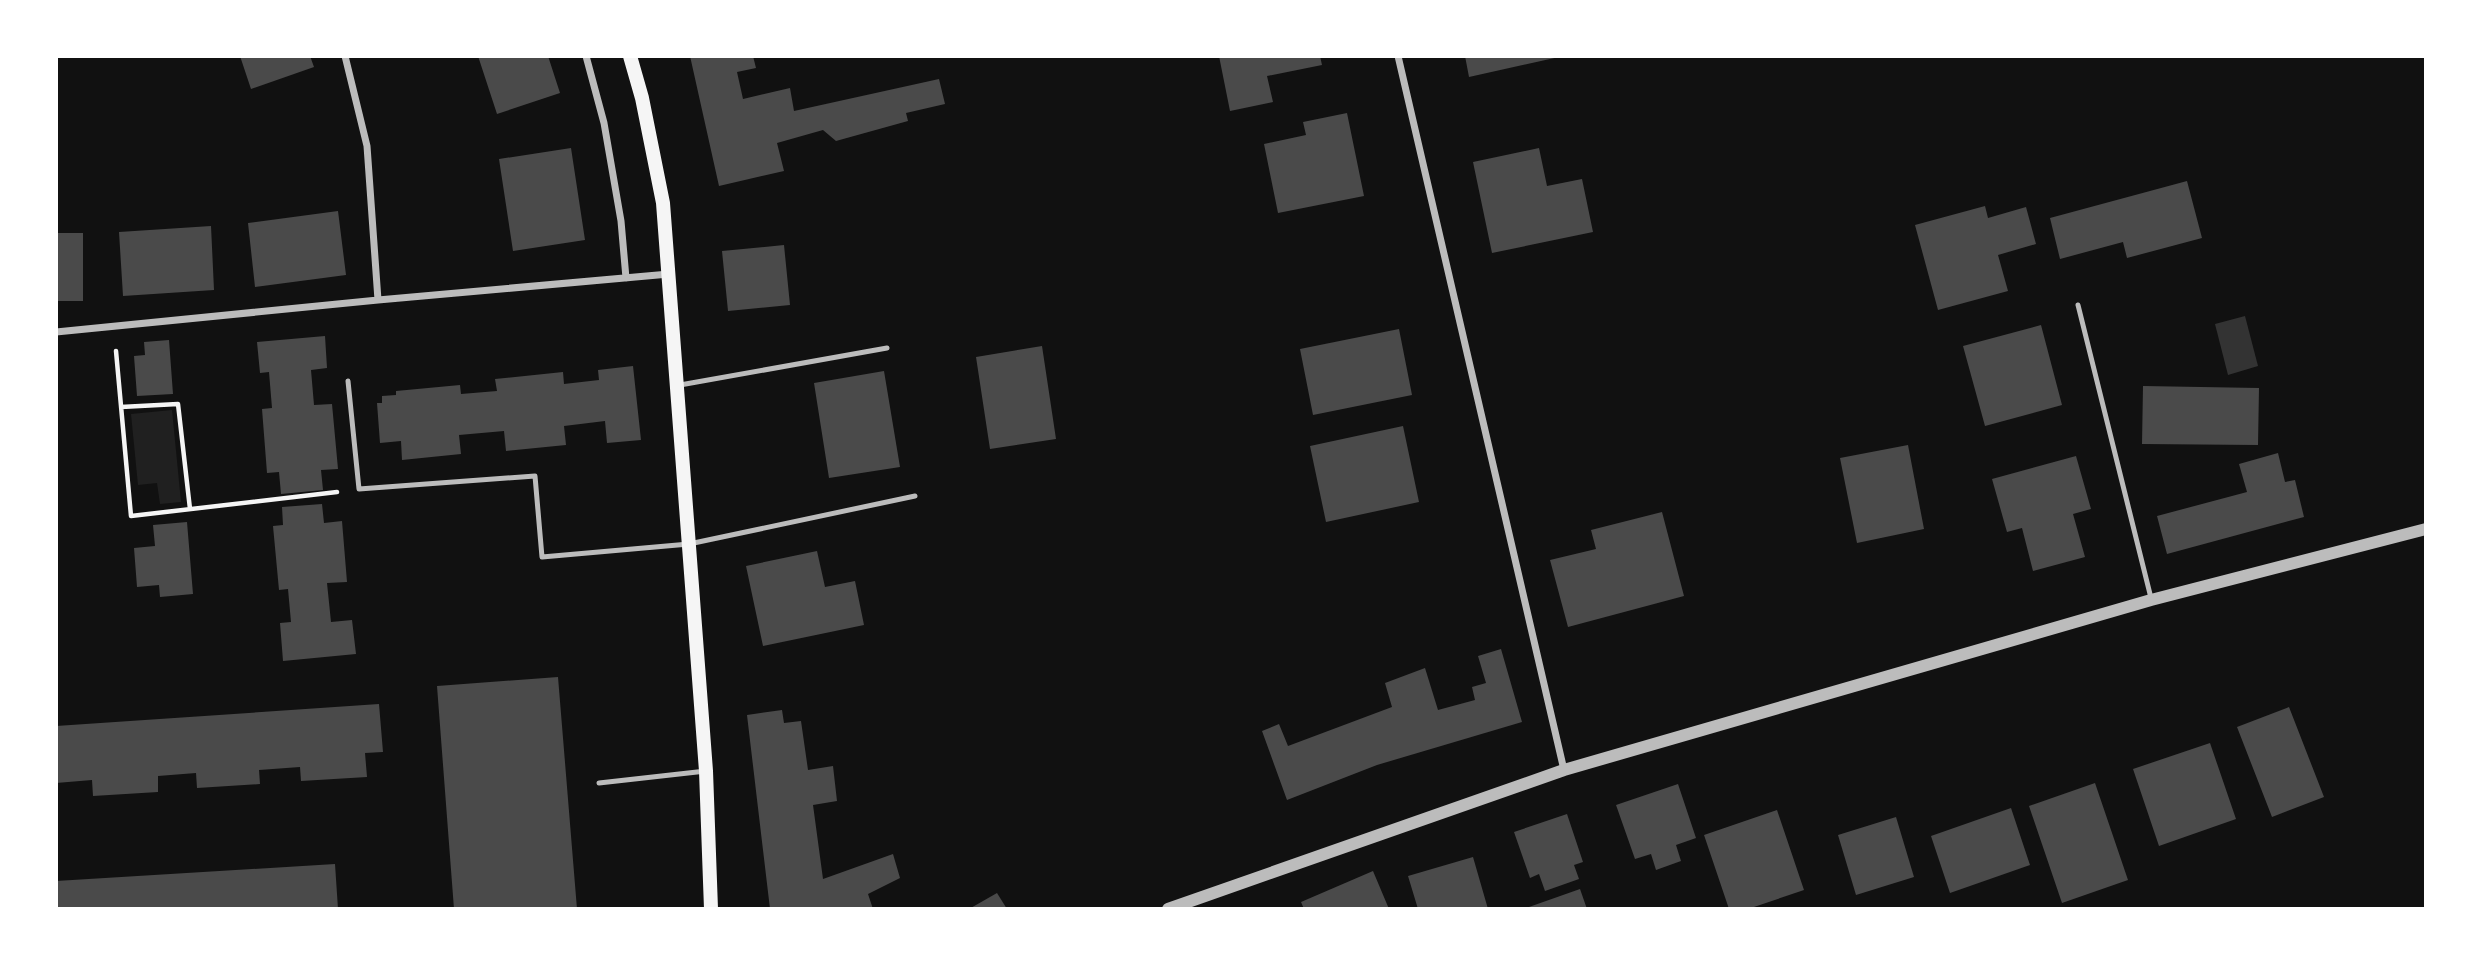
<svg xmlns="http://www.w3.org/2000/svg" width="2482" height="965" viewBox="0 0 2482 965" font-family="'DM Sans',sans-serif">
<rect width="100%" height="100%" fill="#111"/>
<path fill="#202020" d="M172 410 181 502 160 504 157 483 138 485 131 414Z"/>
<path fill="#333" d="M2245 316 2258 366 2228 375 2215 324Z"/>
<path fill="#4a4a4a" d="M240 56H310L314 67 251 89Z
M478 56H548L560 93 497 114Z
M690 56H753L756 68 737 72 743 99 790 88 794 111 939 79 945 104 906 113 908 121 836 141 823 130 777 143 784 171 719 186Z
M1219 56H1320L1322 65 1267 76 1273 102 1230 111Z
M1465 56H1559V57L1469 77Z
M1347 113 1364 196 1278 213 1264 144 1306 135 1303 122Z
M571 148 585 240 513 251 499 159Z
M1539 148 1547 186 1582 179 1593 232 1492 253 1473 162Z
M2187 181 2202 238 2127 258 2123 242 2060 259 2050 218Z
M1985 206 1988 218 2026 207 2036 244 1998 255 2008 291 1938 310 1915 225Z
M338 211 346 275 255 287 248 223Z
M211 226 214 290 123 296 119 232Z
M56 233H83V301H56Z
M784 245 790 305 728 311 722 251Z
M2041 325 2062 405 1985 426 1963 346Z
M1399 329 1412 395 1313 415 1300 349Z
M325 336 327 368 311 370 314 405 332 404 338 469 321 470 323 490 281 494 279 472 267 473 262 409 272 408 269 372 260 373 257 342Z
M169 340 173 394 137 396 134 356 145 355 144 342Z
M1042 346 1056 439 990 449 976 357Z
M633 366 641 440 607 443 605 421 564 426 566 445 506 451 504 431 459 435 461 454 402 460 401 441 380 443 377 403H382V396L396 395V391L460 385 461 394 497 391 495 379 563 372 564 384 599 380 598 370Z
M884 371 900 467 829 478 814 383Z
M2143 386 2259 388 2258 445 2142 444Z
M1403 426 1419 502 1326 522 1310 446Z
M1908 445 1924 529 1857 543 1840 458Z
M2278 453 2285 482 2295 480 2304 517 2167 554 2157 516 2247 492 2239 464Z
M2076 456 2091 509 2073 514 2085 557 2033 571 2022 528 2007 532 1992 479Z
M322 504 324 523 342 521 347 582 327 583 331 622 352 620 356 654 283 661 280 623 291 622 288 589 279 590 273 526 283 525 282 507Z
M1662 512 1684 596 1568 627 1550 560 1596 549 1591 530Z
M187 522 193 594 160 597 159 585 137 587 134 548 155 546 153 525Z
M817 551 825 587 855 581 864 625 763 646 746 566Z
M1501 649 1522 722 1377 765 1287 800 1262 731 1279 724 1288 746 1392 707 1385 683 1425 668 1438 710 1475 700 1472 687 1486 683 1478 656Z
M558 677 577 909H454L437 686Z
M379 704 383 752 365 753 367 777 301 781 300 767 259 770 260 784 197 788 196 773 158 776V792L93 796 92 780 56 783V726Z
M2289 707 2324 797 2272 817 2237 727Z
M782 710 784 723 801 721 808 770 833 766 837 801 813 805 823 879 893 854 900 878 868 894 873 909H770L747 715Z
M2210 743 2236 819 2159 846 2133 769Z
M2095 783 2128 880 2062 903 2029 806Z
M1678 784 1696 838 1676 845 1681 861 1656 870 1651 854 1635 859 1616 805Z
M2011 808 2030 865 1950 893 1931 836Z
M1777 810 1804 890 1748 909H1729L1704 835Z
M1567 814 1583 862 1574 865 1579 879 1545 891 1539 874 1530 878 1514 832Z
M1896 817 1914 877 1856 895 1838 835Z
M1473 857 1488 909H1418L1408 876Z
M335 864 338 909H56V881Z
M1373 871 1389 909H1304L1301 902Z
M1580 889 1587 909H1523Z
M997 893 1007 909H969Z"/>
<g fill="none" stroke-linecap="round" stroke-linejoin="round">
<path stroke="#f5f5f5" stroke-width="4.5" d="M116 351 131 516 337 492
M121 407 178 404 190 509"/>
<path stroke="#bcbcbc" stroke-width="5" d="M2078 305 2151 598
M348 381 359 489 535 476 542 557 689 544 915 496
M680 385 887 348
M599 783 706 771"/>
<path stroke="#bcbcbc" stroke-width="7" d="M345 56 367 146 378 300
M586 56 604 123 621 221 626 278
M1398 56 1564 770
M56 332 378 300 669 274"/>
<path stroke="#bcbcbc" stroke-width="12" d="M1168 909 1564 770 2151 600 2426 529"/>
<path stroke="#f5f5f5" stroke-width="14" d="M630 56 642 98 663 203 706 771 711 909"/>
</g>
<rect width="2482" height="965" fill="none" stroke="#ffffff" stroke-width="116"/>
</svg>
